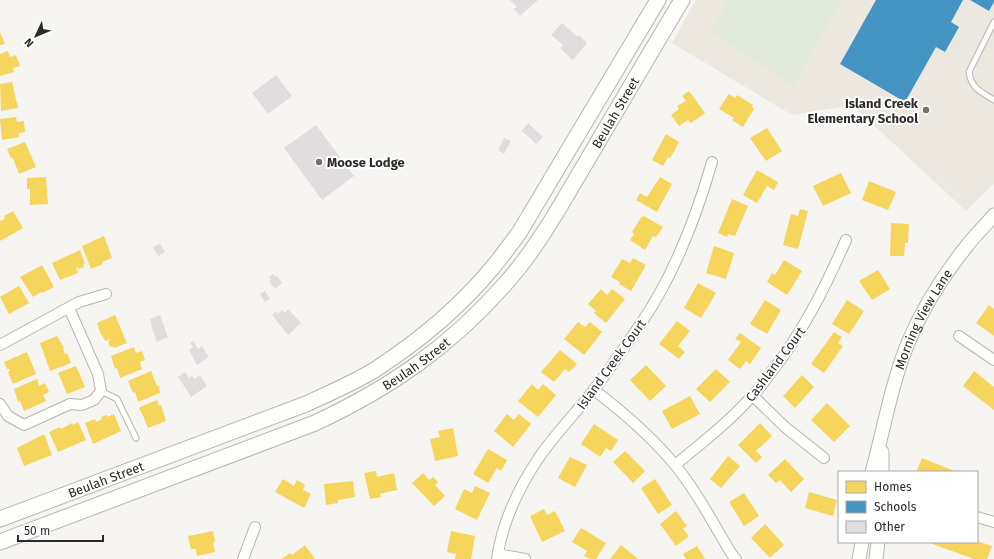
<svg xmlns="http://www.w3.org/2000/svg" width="994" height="559" viewBox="0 0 994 559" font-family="'Fira Sans',sans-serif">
<rect width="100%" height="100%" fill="#f7f5f2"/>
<path fill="#ece8df" d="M696 0H994V184L966 211 852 105 792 115 672 43Z"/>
<path fill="#e1e9da" d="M728 0H842L793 86 710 32Z"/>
<path fill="#f6d55c" d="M0 32 5 44 0 45Z
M8 51 10 57 16 55 20 66 13 68 14 72 0 76V54Z
M12 82 18 108 1 111 0 84Z
M689 91 705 113 691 123 688 120 679 126 671 115 679 109 677 106 686 101 682 96Z
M729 94 735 98 737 95 753 105 752 107 754 109 743 127 732 120 734 118 719 109Z
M16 117 17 122 24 121 25 132 19 133V137L2 140 0 119Z
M767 128 782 151 766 161 750 138Z
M666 134 679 142 673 153 670 158 668 157 663 166 652 160Z
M25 142 36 167 19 174 13 158H11L7 149Z
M757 170 778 182 774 190 767 186 757 203 743 195Z
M841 173 851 193 823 206 813 186Z
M46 177 48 204 30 205V189H27V178Z
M660 177 672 184 657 212 636 200 640 193 647 197Z
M869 181 896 192 888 210 862 200Z
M732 199 748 206 735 236 728 234 727 237 718 233Z
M800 209 808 211 798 249 783 245 791 214 798 216Z
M13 211 23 228 0 241V221L5 219 4 216Z
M642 216 644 217V216L663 227 656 237 653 236 645 250 630 240 634 234 632 232Z
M891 223 909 224 908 243H905L904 256H890Z
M104 236 112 258 102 262 103 264 91 269 82 246Z
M714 246 734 253 726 279 706 273Z
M80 250 85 264 83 265 84 267 78 269 77 267 76 268 78 273 60 280 52 263Z
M633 258 646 265 631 291 619 284 620 282 611 277 622 259 630 263Z
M784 260 802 271 787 295 767 282 772 273 775 275Z
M42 265 54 287 42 293 41 292 33 297 20 277Z
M878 270 890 289 872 300 859 281Z
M698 283 716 293 701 318 684 308Z
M19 286 29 303 9 314 0 297Z
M601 289 607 295 612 289 625 299 606 323 594 313 596 311 588 304Z
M765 300 781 310 767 334 750 324Z
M847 300 864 311 849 334 832 324Z
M989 305 994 309V336L976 323Z
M115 315 127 343 114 348 112 346 110 347 108 341 110 340V339L105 341 102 335H101L97 323Z
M677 321 690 331 678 346 685 352 679 359 659 344Z
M578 322 585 327 590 322 602 332 584 355 564 339Z
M834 332 842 337 838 343 843 346 824 373 811 364Z
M740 333 761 348 750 364 746 361 740 369 728 360 741 342 735 339Z
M57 336 64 348H63L65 354 67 353 71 363 50 371 40 343Z
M134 347 136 353 142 351 145 360 140 362 142 369 120 378 117 368 115 369 111 356Z
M560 350 577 364 569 372 565 369 554 382 541 372Z
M27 352 36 374 13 384 8 372 10 371 9 369H7L4 362Z
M646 365 666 386 650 401 630 380Z
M76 366 85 387 67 394 58 373Z
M716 369 730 382 710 402 696 389Z
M151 371 157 386H159L160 393 138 402 135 392 133 393 128 381Z
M974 371 994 387V410L963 386Z
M802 375 814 387 795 408 783 396Z
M37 379 39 386 45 383 49 392 43 395 46 401 24 411 20 401 18 402 14 389Z
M532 384 538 390 543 384 556 395 538 417 518 401Z
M690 396 700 414 672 429 662 411Z
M157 400 159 406 161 405 166 421 148 428 142 413 139 409 140 407Z
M827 403 850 426 834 442 811 420Z
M114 414 121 431 93 444 85 423 95 419 96 422 102 419 101 417 107 415V417Z
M507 414 514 420 519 414 531 424 513 447 494 431Z
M78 422 86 440 58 452 49 432 60 427 61 429 72 423 73 425Z
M760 423 772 436 756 451 762 457 756 463 738 445Z
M594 424 618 440 611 451 606 448 600 457 581 444Z
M453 428 458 456 435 461 430 439 440 437 438 431Z
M44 434 52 455 24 466 17 448Z
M488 449 507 460 501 471 497 468 488 483 473 474Z
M625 451 645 471 633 483 613 462Z
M728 456 740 466 721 488 710 479Z
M570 457 587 465 575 487 558 478Z
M922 458 957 472H916Z
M785 459 804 479 791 492 780 480 776 483 768 475Z
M376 471 377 477 394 473 397 490 380 494 381 497 370 499 364 473Z
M423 473 429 480 433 477 438 482 435 485 445 496 434 506 412 483Z
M283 479 294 486 297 480 305 485 303 490 311 494 304 508 275 492Z
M655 479 672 505 658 514 641 488Z
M353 481 355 497 338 500V503L326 505 324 484Z
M475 486 490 493 477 520 455 509 464 489 472 493Z
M809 492 837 500 833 516 805 508Z
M744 493 759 516 744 526 729 502Z
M544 509 547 515 555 511 565 531 542 542 530 516Z
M676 511 687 526 683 529 689 536 676 546 660 524Z
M765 524 784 545 770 558 751 538Z
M581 528 606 543 596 559H590L584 556 587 551 572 542Z
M213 531 215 542H213L215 552 197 556 196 549H191L188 536Z
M451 531 475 536 471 559H455L456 554 447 552Z
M977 541 992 546 987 559H974L927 542H977Z
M305 545 315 559H281L290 553 292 555Z
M621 545 638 559H610Z
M697 546 705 559H686L683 554Z"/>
<path fill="#4393c3" d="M876 0H963L951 22 959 27 945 52 936 47 905 102 840 64Z
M970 0H994V2L989 11Z"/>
<path fill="#e1dddf" d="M510 0H538L520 16 514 9 517 7Z
M562 23 578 37 579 35 587 43 573 60 560 48 563 45 551 35Z
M276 75 292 96 268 114 252 93Z
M528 123 543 137 536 144 522 131Z
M316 125 354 176 322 200 284 148Z
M504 138 511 141 504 154 498 150Z
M160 244 165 252 158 256 153 247Z
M273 274 275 277 277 276 282 283 275 289 269 281 271 280 269 277Z
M265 291 270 299 265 302 260 294Z
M288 309 301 323 288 335 272 315 276 311 278 314 282 310 285 313Z
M160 315 168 337 157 342 151 325H152L150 319Z
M193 341 198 349 202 346 209 357 197 365 189 350 193 347 190 343Z
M185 372 189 378 192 375 194 379 200 375 207 386 191 397 178 377Z"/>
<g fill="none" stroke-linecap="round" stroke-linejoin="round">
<defs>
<path id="service" d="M994 22 969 72C971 88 981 92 994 100
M101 391 117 399 136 438"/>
<path id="minor" d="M959 336 994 360
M0 345 79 302 106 294
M594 390C623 412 651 436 675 465 697 492 713 523 731 553L736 559
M753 396 785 427 824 458
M0 404 8 416 24 425 70 404 82 405 94 400 101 391 98 374 69 308
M675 465C702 443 729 422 752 396 759 390 764 382 769 375 802 334 825 288 846 240
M977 517 994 522
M498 554 525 559
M243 559 255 527
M497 559C502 523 518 489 538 459 554 435 575 414 593 391 610 369 626 345 642 322 675 273 696 218 712 162"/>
<g id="tertiary">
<path d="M882 452V472"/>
<path id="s1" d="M872 472C884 429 891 385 908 343 922 309 943 276 966 247 974 236 985 226 994 215"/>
<path d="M859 559 862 542"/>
<path d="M876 559 878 542"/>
</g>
<g id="secondary">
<path id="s2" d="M0 519 306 404C329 393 354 383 376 369 419 341 460 307 493 267 502 256 510 245 519 233L658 0"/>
<path id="s3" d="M0 542 315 423C390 388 451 346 506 283 539 246 563 201 588 159 619 106 650 53 682 0"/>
</g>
</defs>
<use href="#service" stroke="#b7b5b3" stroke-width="7"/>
<use href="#minor" stroke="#b7b5b3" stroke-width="12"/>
<use href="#tertiary" stroke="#b7b5b3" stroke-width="15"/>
<use href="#secondary" stroke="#b7b5b3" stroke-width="17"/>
<use href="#service" stroke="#fefefd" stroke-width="5"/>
<use href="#minor" stroke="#fefefd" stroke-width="10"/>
<use href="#tertiary" stroke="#fefefd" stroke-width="13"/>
<use href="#secondary" stroke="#fefefd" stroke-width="15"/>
</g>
<g fill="#73726f" stroke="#fff" stroke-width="1.5">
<circle cx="926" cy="110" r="4"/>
<circle cx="319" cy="162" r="4"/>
</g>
<g text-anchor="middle" stroke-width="4" stroke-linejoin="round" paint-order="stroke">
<g font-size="13" font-weight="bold" fill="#2c2b29" stroke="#fff" text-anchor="end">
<text x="918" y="108">Island Creek<tspan x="918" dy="15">Elementary School</tspan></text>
<text x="327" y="167" text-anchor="start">Moose Lodge</text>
</g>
<g font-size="13" fill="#2c2b29" stroke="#fff">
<text dy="5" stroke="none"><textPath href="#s3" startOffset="778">Beulah Street</textPath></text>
<text dy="5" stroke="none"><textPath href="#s1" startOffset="162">Morning View Lane</textPath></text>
<text dy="5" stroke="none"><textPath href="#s3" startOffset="454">Beulah Street</textPath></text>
<text transform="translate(611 364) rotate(-54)" y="5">Island Creek Court</text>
<text transform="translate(775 364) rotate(-53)" y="5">Cashland Court</text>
<text dy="5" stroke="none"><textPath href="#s2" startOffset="113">Beulah Street</textPath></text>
</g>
</g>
<rect x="838" y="471" width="140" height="72" fill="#ffffff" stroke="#abaaa9"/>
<rect x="846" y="481" width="20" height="12" fill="#f6d55c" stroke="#abaaa9"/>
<text x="874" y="491" font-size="12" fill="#2c2b29">Homes</text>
<rect x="846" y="501" width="20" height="12" fill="#4393c3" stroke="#abaaa9"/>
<text x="874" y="511" font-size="12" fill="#2c2b29">Schools</text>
<rect x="846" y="521" width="20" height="12" fill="#e1dddf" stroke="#abaaa9"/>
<text x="874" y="531" font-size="12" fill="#2c2b29">Other</text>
<g transform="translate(36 36) rotate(226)" stroke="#ffffff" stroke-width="3" paint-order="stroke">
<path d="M0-3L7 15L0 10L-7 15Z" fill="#2c2b29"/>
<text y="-6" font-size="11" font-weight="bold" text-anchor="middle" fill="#2c2b29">N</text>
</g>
<path d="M18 535v6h85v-6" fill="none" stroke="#2c2b29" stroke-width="2"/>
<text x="24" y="535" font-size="12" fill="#2c2b29" stroke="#ffffff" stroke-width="3" paint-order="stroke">50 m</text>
</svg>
